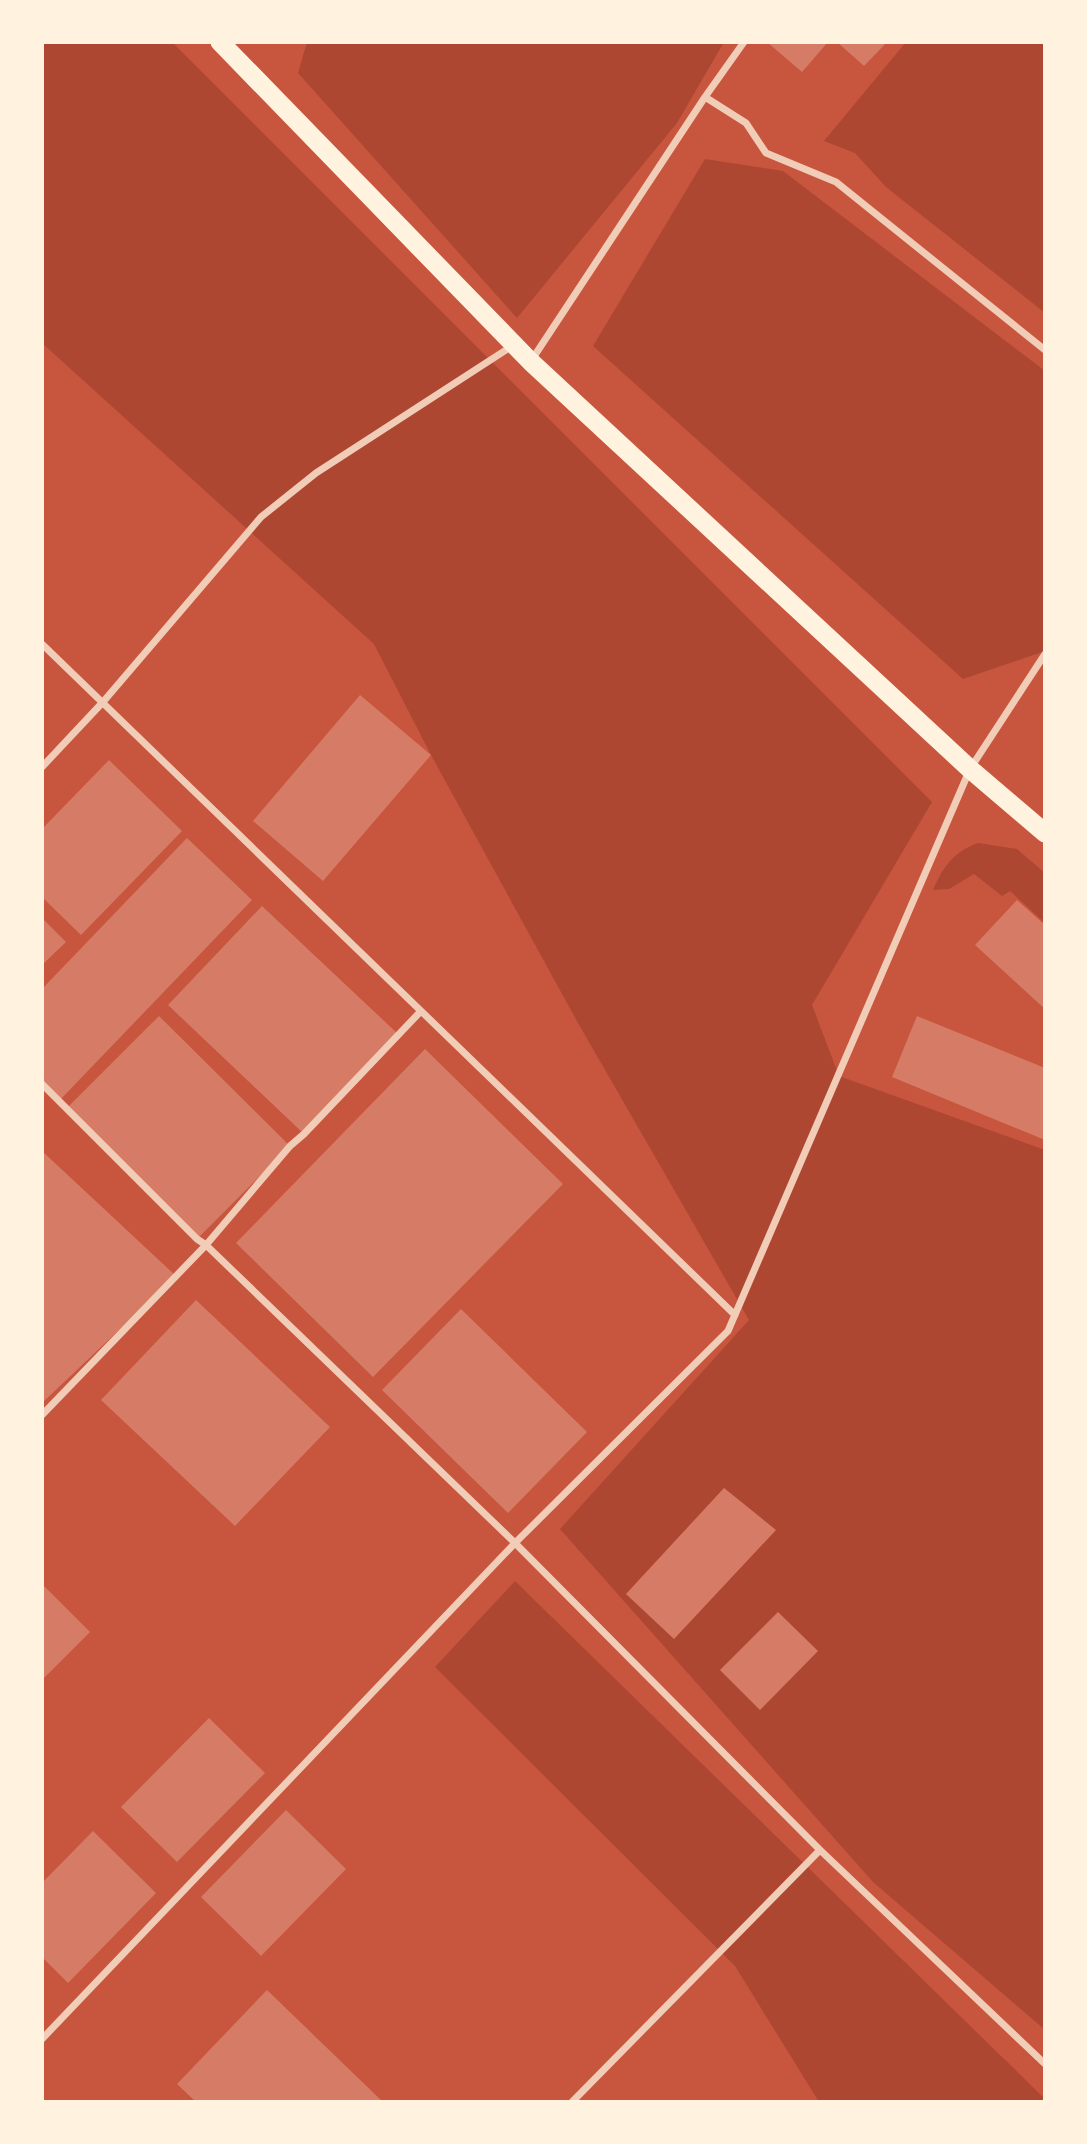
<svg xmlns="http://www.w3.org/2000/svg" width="1087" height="2144" viewBox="0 0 1087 2144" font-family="'DM Sans',sans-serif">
<rect width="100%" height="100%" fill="#c8553d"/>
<path fill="#ae4732" d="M42 42H172L932 802 812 1005 839 1076 1045 1150V2030L873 1882 560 1529 749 1320 578 1023 431 755 374 644 42 343Z
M307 42H724L677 123 517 318 298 73Z
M906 42H1045V313L886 187 855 153 824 141Z
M705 159 783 171 1045 371V651L963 679 593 346Z
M978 843 1017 849 1045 873V923L1010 891 1002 896 974 874 949 889 933 890C943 867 953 852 978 843Z
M515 1581 1045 2099V2102H819L735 1966 435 1667Z"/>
<path fill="#d67c66" d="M767 42H828L802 72Z
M837 42H887L864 66Z
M360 695 431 755 323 881 253 821Z
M109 760 182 831 81 935 42 897V829Z
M187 838 252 900 59 1101 42 1084V989Z
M1017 900 1045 925V1009L975 945Z
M262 906 398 1034 304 1134 168 1005Z
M42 918 66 942 42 965Z
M159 1016 290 1146 197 1239 66 1109Z
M917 1016 1045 1068V1140L892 1077Z
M425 1049 563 1184 373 1377 236 1243Z
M42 1151 176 1276 42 1403Z
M196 1300 330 1427 235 1526 101 1400Z
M461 1309 587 1432 508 1513 382 1390Z
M724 1488 776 1530 674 1639 626 1594Z
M42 1584 90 1632 42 1680Z
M778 1612 818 1651 760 1710 720 1670Z
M209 1718 265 1773 177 1862 121 1807Z
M286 1810 346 1869 261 1956 201 1897Z
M93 1831 156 1893 68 1983 42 1957V1883Z
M267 1990 383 2102H196L177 2084Z"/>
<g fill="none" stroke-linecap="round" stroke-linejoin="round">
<path stroke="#f1ccb7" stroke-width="7" d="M705 97 746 123 766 153 836 182 1045 350
M531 361 705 97 744 42
M42 644 735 1315
M1045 654 970 769 728 1331 515 1543 820 1850 1045 2064
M42 767 103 702 261 517 316 473 512 346
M42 1084 197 1239 206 1245 515 1543 42 2039
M42 1415 206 1245 290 1146 304 1134 421 1011
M572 2102 820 1850"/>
<path stroke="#fff3e0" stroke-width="19" d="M220 42 531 362 970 769 1045 833"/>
</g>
<rect width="1087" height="2144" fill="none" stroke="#fff3e0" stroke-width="88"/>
</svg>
